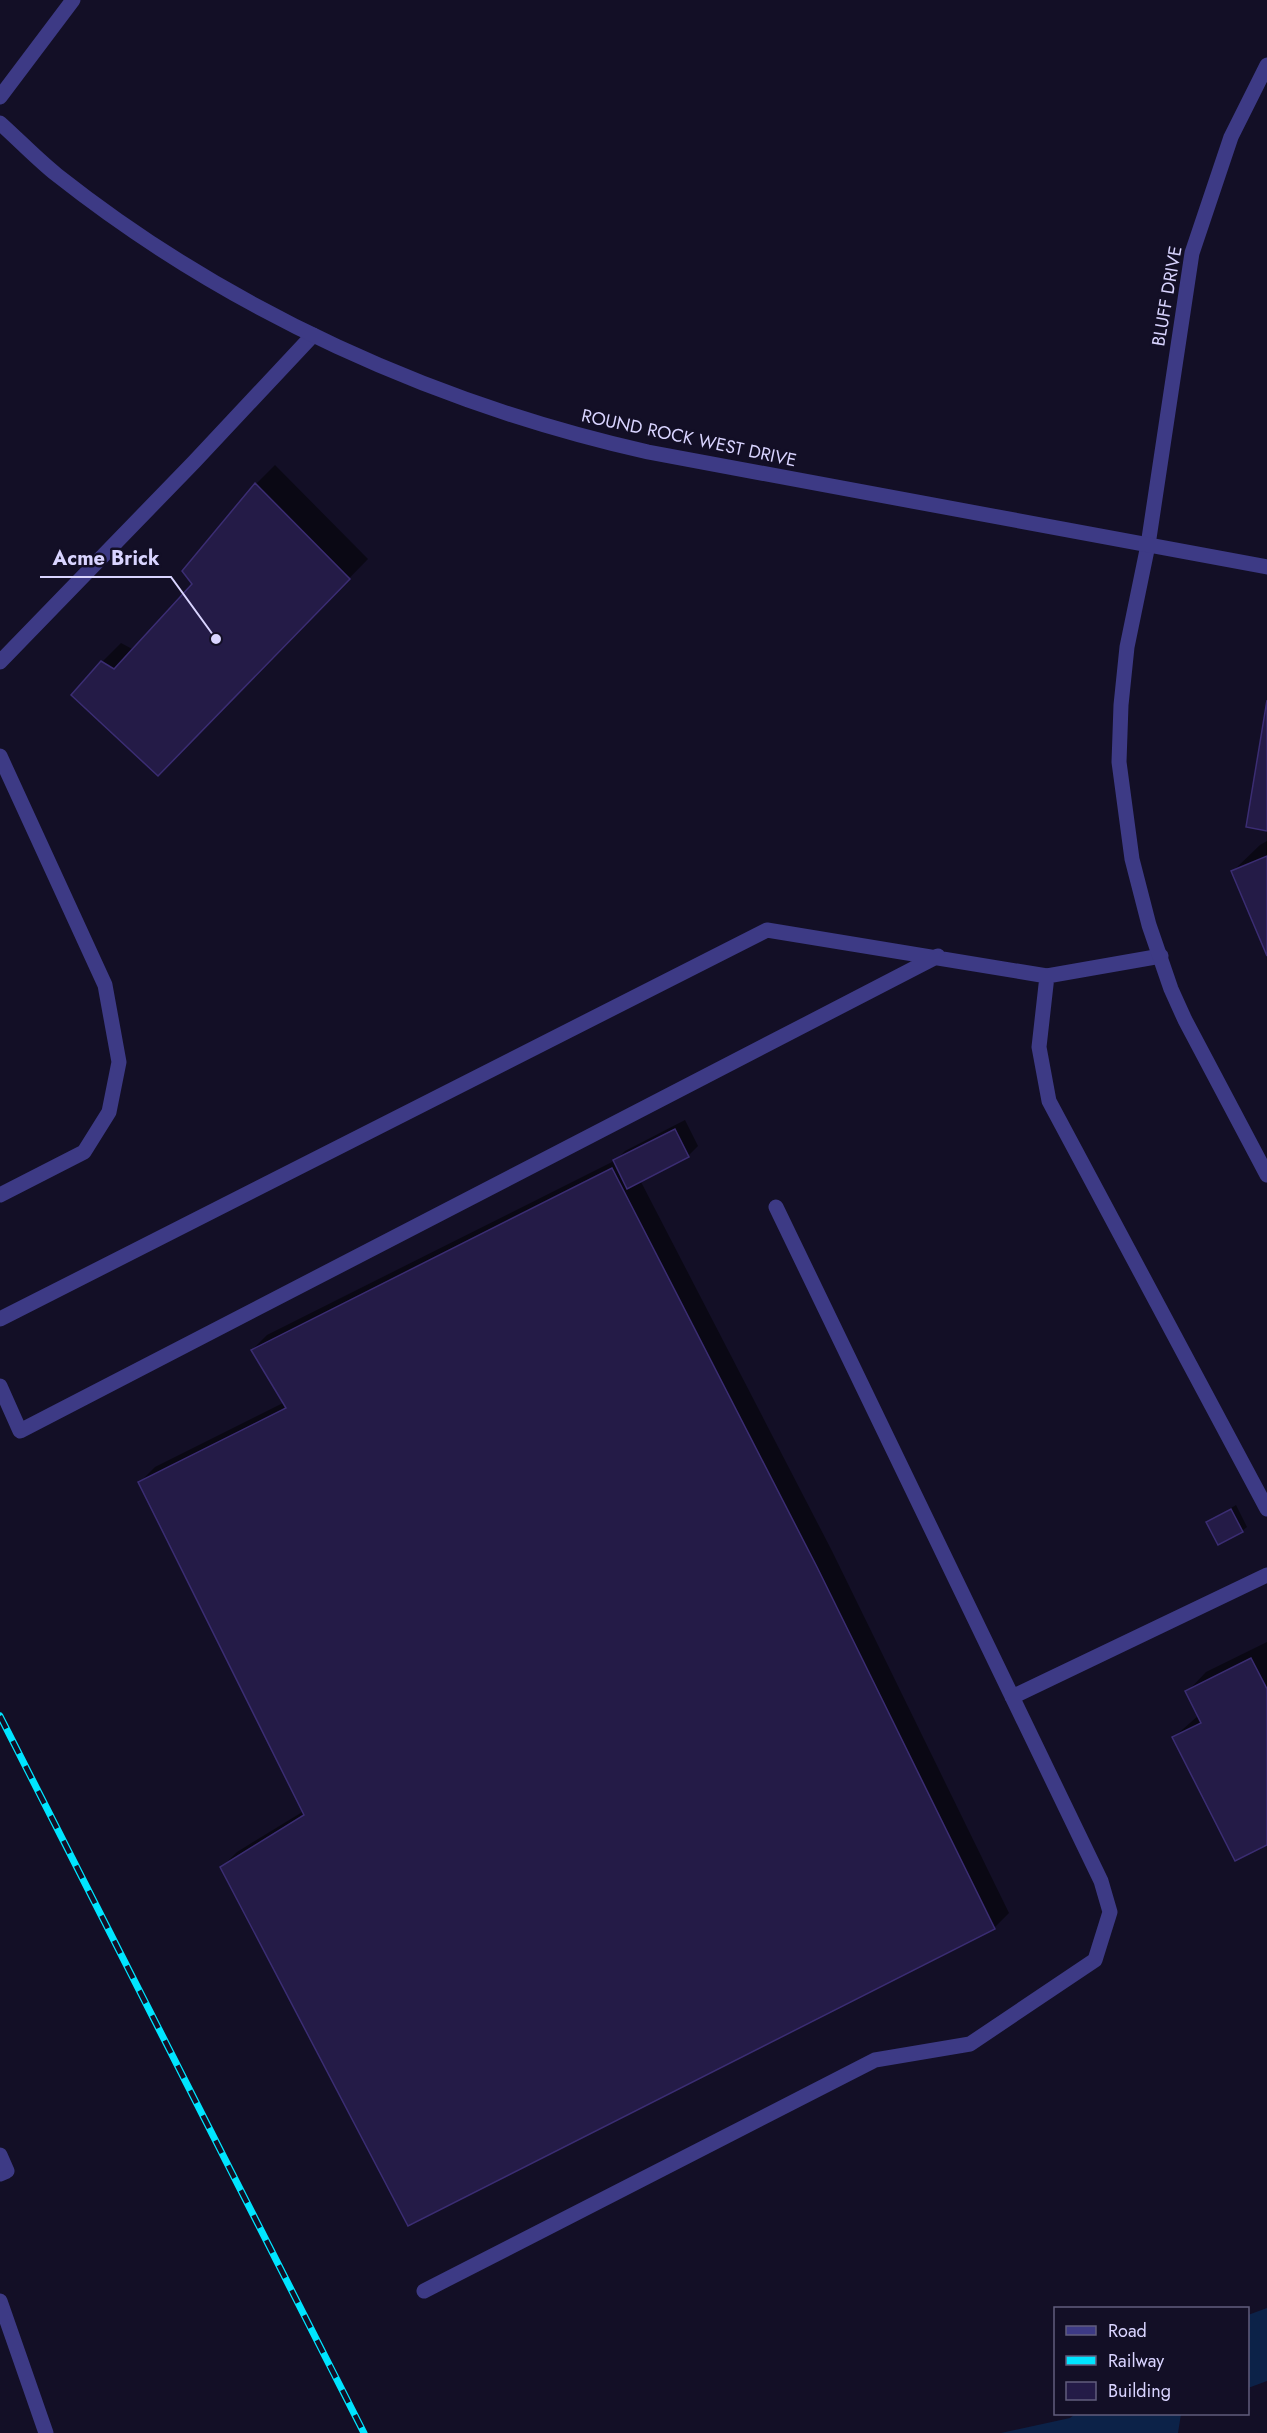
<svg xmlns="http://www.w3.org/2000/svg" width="1267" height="2433" viewBox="0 0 1267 2433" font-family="Jost,sans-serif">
<rect width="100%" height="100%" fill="#130f26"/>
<path fill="#0c2248" d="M1267 2308V2381L1248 2388V2315Z
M1075 2414H1181L1178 2433H1001L1070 2418Z"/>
<path fill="#0007" d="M275 465 368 559 177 754 102 662 121 643 134 650 194 584 256 484Z
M1267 841V952L1233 871 1260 845Z
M685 1120 698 1146 688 1156 640 1180 832 1551 1009 1913 994 1928 222 1867 237 1852 304 1811 140 1482 155 1467 285 1402 252 1350 267 1335 616 1160 625 1151Z
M1236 1505 1247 1527 1242 1531 1208 1522Z
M1267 1642V1843L1174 1737 1199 1715 1187 1692 1206 1672Z"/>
<path fill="#241b47" stroke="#3b2d73" stroke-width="1.5" d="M255 483 350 579 158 776 71 695 101 661 114 669 192 584 182 571Z
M1267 700V831L1246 827Z
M1267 856V956L1231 871Z
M675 1129 689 1157 627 1189 613 1160Z
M612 1168 817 1567 995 1929 408 2226 220 1867 304 1815 138 1482 286 1408 251 1350Z
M1231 1509 1243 1532 1218 1545 1206 1522Z
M1251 1658 1267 1689V1845L1235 1861 1172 1737 1201 1723 1185 1691Z"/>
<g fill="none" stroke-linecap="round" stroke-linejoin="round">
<path stroke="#3d3a85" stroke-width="15" d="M0 97 73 0
M0 662 194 462 313 335
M0 756 105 985 119 1062 109 1112 84 1152 0 1195
M1047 976 1161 956
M0 1319 767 930 1047 976 1039 1047 1049 1101 1267 1509
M0 1386 20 1431 938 956
M1012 1697 1267 1575
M0 2155 7 2171 0 2174
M424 2291 875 2060 970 2044 1095 1960 1110 1912 1101 1881 776 1207
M0 2301 46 2433"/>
<path stroke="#3d3a85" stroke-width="15" d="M1267 65 1231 137 1192 253 1148 545 1127 647 1121 705 1119 762 1132 859 1149 925 1171 989 1185 1020 1267 1175"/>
<path stroke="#3d3a85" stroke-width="15" d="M0 123C19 140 37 159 57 175 229 311 435 404 648 452L1267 567"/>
<defs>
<path id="rail" d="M0 1716 364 2433"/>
</defs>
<use href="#rail" stroke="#00e5ff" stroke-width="7"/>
<use href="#rail" stroke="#130f26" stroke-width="4.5" stroke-dasharray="14" stroke-linecap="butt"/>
</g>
<g text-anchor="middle" stroke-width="5" stroke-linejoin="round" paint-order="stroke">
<g font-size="18" fill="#d9d4ff" stroke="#130f26">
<text transform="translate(1167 296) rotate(-80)" y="6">BLUFF DRIVE</text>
<text transform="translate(689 438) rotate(12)" y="6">ROUND ROCK WEST DRIVE</text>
</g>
</g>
<path fill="none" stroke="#d9d4ff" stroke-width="2" d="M216 639L171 577H40"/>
<circle fill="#d9d4ff" stroke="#130f26" stroke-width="2" cx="216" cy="639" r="6"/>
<g font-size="20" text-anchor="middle" font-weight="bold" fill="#d9d4ff" stroke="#130f26" stroke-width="5" stroke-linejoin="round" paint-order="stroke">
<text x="106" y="565">Acme Brick</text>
</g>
<rect x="1054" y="2307" width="195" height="108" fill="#130f26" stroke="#625e7d" stroke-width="1.5"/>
<rect x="1066" y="2326" width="30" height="9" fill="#3d3a85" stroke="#625e7d" stroke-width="1.5"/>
<text x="1108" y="2337" font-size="18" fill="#d9d4ff">Road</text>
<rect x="1066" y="2356" width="30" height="9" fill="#00e5ff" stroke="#625e7d" stroke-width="1.5"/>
<text x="1108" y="2367" font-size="18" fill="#d9d4ff">Railway</text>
<rect x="1066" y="2382" width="30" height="18" fill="#241b47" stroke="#625e7d" stroke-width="1.5"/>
<text x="1108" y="2397" font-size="18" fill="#d9d4ff">Building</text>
</svg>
